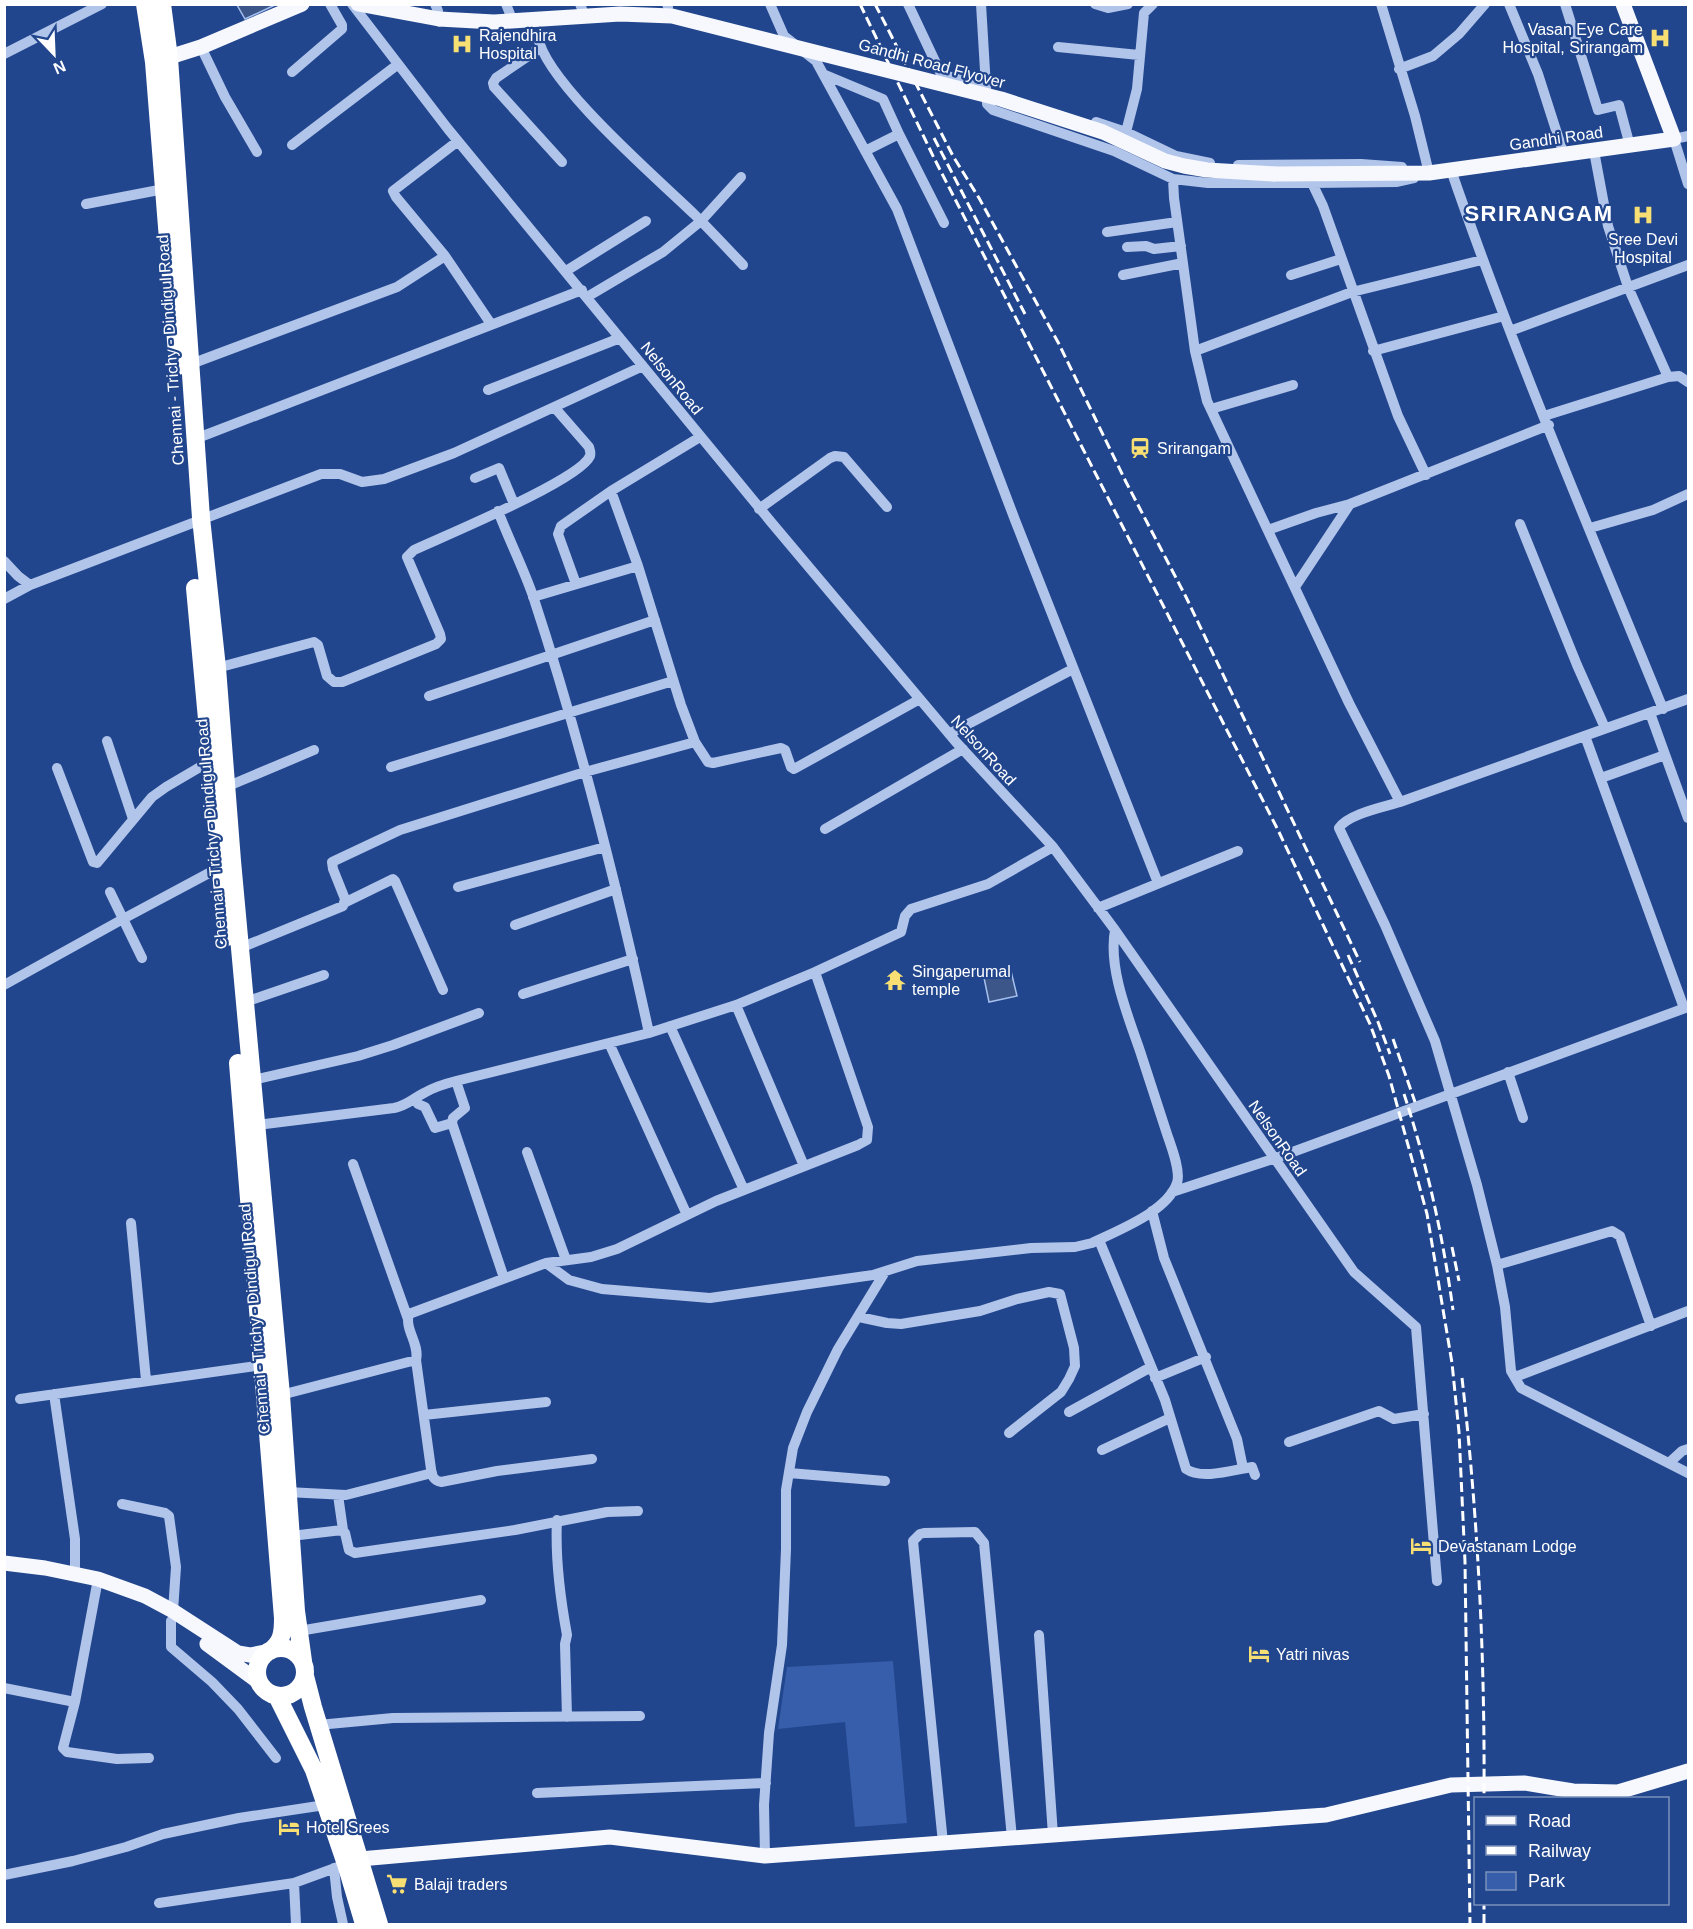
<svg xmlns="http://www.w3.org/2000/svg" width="1693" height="1929" viewBox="0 0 1693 1929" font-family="Helvetica,sans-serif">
<rect width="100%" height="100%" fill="#22468d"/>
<path fill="#365eaa" d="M893 1661 907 1823 855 1827 845 1722 778 1729 787 1667Z"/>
<path fill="#3c568a" stroke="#a5bfec" stroke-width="1.5" d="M237 5H275L245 19Z
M1010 967 1017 996 989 1002 983 973Z"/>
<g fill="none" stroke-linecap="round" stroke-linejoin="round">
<path stroke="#b1c5eb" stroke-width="10" d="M352 4 448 129 771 522 956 742 1053 847 1115 930 1354 1272 1416 1327 1437 1581
M435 4 438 11
M506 4 510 14
M580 4 582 9
M667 4 668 7
M770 4 784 36 816 61 897 209 1015 520 1158 883
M908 4 941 74 981 86
M981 4 987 104 993 110 1114 151 1173 179 1208 183H1312L1396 182 1414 178
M1095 4 1108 8 1128 4
M1381 4 1415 116 1429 173
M1509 4 1538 74 1564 155
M1565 4 1598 110 1619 105 1630 146
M538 37C545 82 659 180 695 215 711 231 727 248 743 265
M201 47 225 97 257 152
M1058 47 1139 55
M540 48 496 78 493 83 494 87 562 162
M4 54 102 4
M1399 69 1433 56 1459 34 1485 4
M292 72 342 29V25L330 4
M823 74 883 99 899 134 944 223
M1096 122 1126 132 1176 156 1210 163
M1126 132 1137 89 1144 13 1153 4
M1688 136 1674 139 1688 184
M458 141 393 191 396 197 445 256 491 324
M292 145 397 65
M865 151 899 134
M1594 151 1608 226 1628 287 1668 377
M1238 165 1361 164 1402 167
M1451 170C1514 353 1590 530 1663 709
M1173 179 1174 198 1195 351 1207 401 1349 703 1400 802
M1312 183 1323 206 1398 416 1426 475
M86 204 164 189
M1107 232 1177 222
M1127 247 1146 246 1154 249 1181 246
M566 271 646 221
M1123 275 1183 263
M1291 275 1341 259
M587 297 663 252 701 221 741 177
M1510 331 1688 265
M1195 351 1352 292 1482 260
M1373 351 1504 316
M191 364 397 287 445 256
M488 390 620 338
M1211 409 1293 385
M1544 416 1668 377 1679 376 1688 382
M195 439 582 290
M475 478 499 468 514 504
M611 491 638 566
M759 509 830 458 835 456 844 457 887 507
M1520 524 1577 665 1605 728
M1590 528 1653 510 1688 494
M1268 530 1316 513 1350 504
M4 561 18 576 30 585 321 474H340L362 482 384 479 454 453 643 366
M576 584 558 534 561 526 611 491 700 437
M1295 587 1350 504 1549 425
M533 597 638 566 681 705 695 742 708 762 713 763 781 748 785 750 791 767 794 769 920 699
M4 599 30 585
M213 669 314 642 318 645 327 676 334 682H342L436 644 441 639 440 634 407 557 414 550C444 536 580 480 590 456 591 452 590 451 589 447L555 408
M429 696 655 620
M1688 699 1400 802C1384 807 1348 814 1339 828L1385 925 1435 1041 1477 1185 1497 1265 1505 1307 1511 1371 1521 1388 1688 1473
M1650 713 1688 818
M949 734 1073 669
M1585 736 1684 1008
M107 741 133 819
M391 767 673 681
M57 768 93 862 97 863 152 797 166 787 212 760
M1601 778 1665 755
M226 787 314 750
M825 829 963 749
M458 887 605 847
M110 892 142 958
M346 902 393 879 395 881 443 990
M1098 908 1238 851
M515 925 616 889
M240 948 343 906 345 899 333 869 332 862 400 830 585 772 695 742
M815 972 901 932 905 916 911 909 988 884 1053 847
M4 985 123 919 224 865
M523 994 633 959
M245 1002 324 975
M736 1005 804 1166
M670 1026 744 1190
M609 1043 687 1215
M1508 1072 1523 1118
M253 1080 358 1056 393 1045 479 1013
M415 1099 418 1104 425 1107 435 1128 452 1123 453 1118 465 1108 456 1081
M452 1123 504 1278
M257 1125 394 1108C408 1105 412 1099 424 1093 434 1087 444 1084 456 1081L649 1033C617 886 580 739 533 596 523 567 509 540 498 511
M527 1152 566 1260
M353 1164 408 1319
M1172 1192 1279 1157 1688 1007
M1152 1211 1164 1258 1237 1439 1243 1468
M131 1223 146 1380
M1099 1240 1165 1400 1186 1469C1202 1480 1233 1470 1252 1467L1255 1475
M546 1263 591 1257 617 1249 716 1201 858 1145 867 1140 868 1127 815 972 736 1005 649 1033
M1497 1265 1612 1231 1620 1236 1651 1326
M859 1317 887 1323 901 1324 980 1311 1017 1299 1049 1292 1060 1294 1074 1348 1075 1366 1069 1379 1061 1392 1009 1433
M416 1360 431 1469C432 1476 433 1480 441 1482L497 1471 592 1459
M1515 1377 1688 1311
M1155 1378 1206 1357
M54 1394 75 1539V1574
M277 1396 416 1360C420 1344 404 1329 409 1314L546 1263 569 1280 602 1289 710 1298 873 1275 917 1261 1031 1248 1075 1247 1092 1243C1118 1230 1167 1212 1177 1183 1181 1171 1171 1146 1167 1134 1158 1106 1149 1078 1140 1051 1128 1016 1108 968 1115 930
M20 1399 263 1365
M1069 1412 1151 1367
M424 1415 546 1402
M1289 1442 1379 1411 1394 1419 1424 1414
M1102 1450 1170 1418
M1669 1463 1682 1451 1688 1449
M789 1473 885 1481
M287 1492 346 1495 432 1473
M338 1495 343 1530
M122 1504 165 1513 169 1516 176 1567 173 1611
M557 1520C555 1559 560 1597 567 1635L565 1644 567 1717
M291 1536 342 1530 345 1533 349 1550 355 1553 515 1530 607 1512 638 1511
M98 1579 75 1702 63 1748 67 1752 117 1759 149 1758
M171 1621V1647L212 1682 238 1709 276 1758
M299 1631 481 1600
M1039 1635 1053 1835
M4 1688 75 1702
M318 1725 393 1718 640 1716
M537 1793 766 1783
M943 1843 913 1541 920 1534 924 1533 975 1532 984 1543 1012 1838
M765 1856 764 1805 769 1733 782 1645 786 1549V1490L793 1448 807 1412 838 1349 885 1272
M334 1868 337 1897 343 1924
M4 1875 73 1861 126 1847 163 1834 239 1818 325 1805
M294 1883 296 1924
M159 1903 294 1883 346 1864"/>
<path stroke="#f6f8fe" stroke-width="15" d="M358 4 439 19
M160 60 201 47 302 4
M1274 174 1429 173 1674 139 1623 4
M4 1563 45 1568 98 1579 145 1596 173 1611 238 1653 250 1655 270 1651
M207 1644 260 1683
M350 1863 360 1859 610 1837 765 1856 1326 1815 1451 1785 1524 1783 1573 1791 1618 1792 1688 1771"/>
<path stroke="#fff" stroke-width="18" d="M145 4 154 62 178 366
M162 4 169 58 201 518 217 668 232 861 281 1395 296 1611 303 1661
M195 588 227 937
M238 1063 283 1618C283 1633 282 1642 270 1651
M257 1672a24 24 0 1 1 48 0a24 24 0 1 1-48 0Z
M305 1676 313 1707 379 1924
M277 1696 314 1770 346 1864 364 1924"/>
<path stroke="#fff" stroke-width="3" stroke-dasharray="10 4.5" stroke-linecap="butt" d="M860 4 934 158 1278 830 1370 1024 1389 1076 1427 1214 1452 1363 1459 1432 1465 1562 1470 1924
M875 4 953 156 979 198 1059 344 1126 482 1186 597 1360 962
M934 138 1025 314
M1348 955 1378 1022 1390 1054
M1393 1039 1415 1102
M1404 1094C1427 1164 1443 1236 1453 1310
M1452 1247 1459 1281
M1462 1378C1478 1517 1485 1659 1484 1798
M1484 1924V1904"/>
<path stroke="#f6f8fe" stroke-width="15" d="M439 19 494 22 620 14 672 16 1001 99 1103 132 1165 161 1184 166 1207 170 1274 174"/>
</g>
<defs>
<symbol id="hospital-bare" viewBox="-9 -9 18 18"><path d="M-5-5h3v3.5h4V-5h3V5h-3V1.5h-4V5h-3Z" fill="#f7df73" stroke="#22468d" stroke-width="2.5" paint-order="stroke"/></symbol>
<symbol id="station-bare" viewBox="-9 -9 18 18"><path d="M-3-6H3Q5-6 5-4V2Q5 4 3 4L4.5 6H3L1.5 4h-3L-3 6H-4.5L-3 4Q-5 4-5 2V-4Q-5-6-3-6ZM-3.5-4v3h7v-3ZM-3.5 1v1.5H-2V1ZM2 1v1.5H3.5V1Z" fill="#f7df73" stroke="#22468d" stroke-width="2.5" paint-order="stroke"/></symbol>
<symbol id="temple-bare" viewBox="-9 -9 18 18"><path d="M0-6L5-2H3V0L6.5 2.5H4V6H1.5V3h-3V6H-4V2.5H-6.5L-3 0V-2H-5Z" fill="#f7df73" stroke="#22468d" stroke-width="2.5" paint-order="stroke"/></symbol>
<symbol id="hotel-bare" viewBox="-9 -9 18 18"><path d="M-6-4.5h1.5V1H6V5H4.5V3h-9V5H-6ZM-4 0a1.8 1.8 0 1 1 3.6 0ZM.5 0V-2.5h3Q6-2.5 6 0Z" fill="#f7df73" stroke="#22468d" stroke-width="2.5" paint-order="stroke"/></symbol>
<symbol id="supermarket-bare" viewBox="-9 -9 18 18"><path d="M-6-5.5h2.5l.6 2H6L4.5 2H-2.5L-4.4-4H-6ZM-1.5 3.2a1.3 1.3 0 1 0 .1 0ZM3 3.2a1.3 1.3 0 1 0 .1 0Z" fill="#f7df73" stroke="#22468d" stroke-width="2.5" paint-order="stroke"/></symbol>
</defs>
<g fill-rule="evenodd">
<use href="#hospital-bare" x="1645" y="23" width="30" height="30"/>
<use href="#hospital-bare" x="447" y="29" width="30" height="30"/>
<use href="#hospital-bare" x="1628" y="200" width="30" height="30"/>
<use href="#station-bare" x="1125" y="433" width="30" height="30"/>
<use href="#temple-bare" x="880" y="965" width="30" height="30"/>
<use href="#hotel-bare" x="1406" y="1531" width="30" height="30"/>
<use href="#hotel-bare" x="1244" y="1639" width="30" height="30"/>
<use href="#hotel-bare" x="274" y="1812" width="30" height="30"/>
<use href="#supermarket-bare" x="382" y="1869" width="30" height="30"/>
</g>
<g text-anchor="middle" stroke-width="4.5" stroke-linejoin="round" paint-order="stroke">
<g font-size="16" fill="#fff" stroke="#22468d" text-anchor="start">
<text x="1643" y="35" text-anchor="end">Vasan Eye Care<tspan x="1643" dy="18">Hospital, Srirangam</tspan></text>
<text x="479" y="41">Rajendhira<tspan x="479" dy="18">Hospital</tspan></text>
<text x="1643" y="245" text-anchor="middle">Sree Devi<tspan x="1643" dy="18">Hospital</tspan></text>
<text x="1157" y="454">Srirangam</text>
<text x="912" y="977">Singaperumal<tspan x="912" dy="18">temple</tspan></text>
<text x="1438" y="1552">Devastanam Lodge</text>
<text x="1276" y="1660">Yatri nivas</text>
<text x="306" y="1833">Hotel Srees</text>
<text x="414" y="1890">Balaji traders</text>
</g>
<g font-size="16" fill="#fff" stroke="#22468d">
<text transform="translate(932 63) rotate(15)" y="6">Gandhi Road Flyover</text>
<text transform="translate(1556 138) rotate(-8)" y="6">Gandhi Road</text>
<text transform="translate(170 350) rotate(-94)" y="6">Chennai - Trichy - Dindigul Road</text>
<text transform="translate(672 378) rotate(51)" y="6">NelsonRoad</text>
<text transform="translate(984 750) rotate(48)" y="6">NelsonRoad</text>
<text transform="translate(211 834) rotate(-95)" y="6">Chennai - Trichy - Dindigul Road</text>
<text transform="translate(1278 1138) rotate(55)" y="6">NelsonRoad</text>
<text transform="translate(254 1319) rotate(-95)" y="6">Chennai - Trichy - Dindigul Road</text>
</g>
<g font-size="22" font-weight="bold" letter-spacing="1.5" fill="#fff" stroke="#22468d">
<text x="1539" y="221">SRIRANGAM</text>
</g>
</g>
<rect width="1693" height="1929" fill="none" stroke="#ffffff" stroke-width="12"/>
<rect x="1474" y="1797" width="195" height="108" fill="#22468d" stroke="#7a90bb" stroke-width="1.5"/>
<rect x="1486" y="1816" width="30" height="9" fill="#f6f8fe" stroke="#7a90bb" stroke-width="1.5"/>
<text x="1528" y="1827" font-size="18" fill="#ffffff">Road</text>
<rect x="1486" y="1846" width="30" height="9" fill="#ffffff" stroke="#7a90bb" stroke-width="1.5"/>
<text x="1528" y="1857" font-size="18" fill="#ffffff">Railway</text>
<rect x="1486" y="1872" width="30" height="18" fill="#365eaa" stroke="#7a90bb" stroke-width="1.5"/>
<text x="1528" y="1887" font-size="18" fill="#ffffff">Park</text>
<g transform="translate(54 54) rotate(157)" stroke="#22468d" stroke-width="4.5" paint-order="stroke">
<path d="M0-4.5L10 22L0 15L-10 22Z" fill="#ffffff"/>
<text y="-9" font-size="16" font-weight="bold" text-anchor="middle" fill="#ffffff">N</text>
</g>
</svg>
